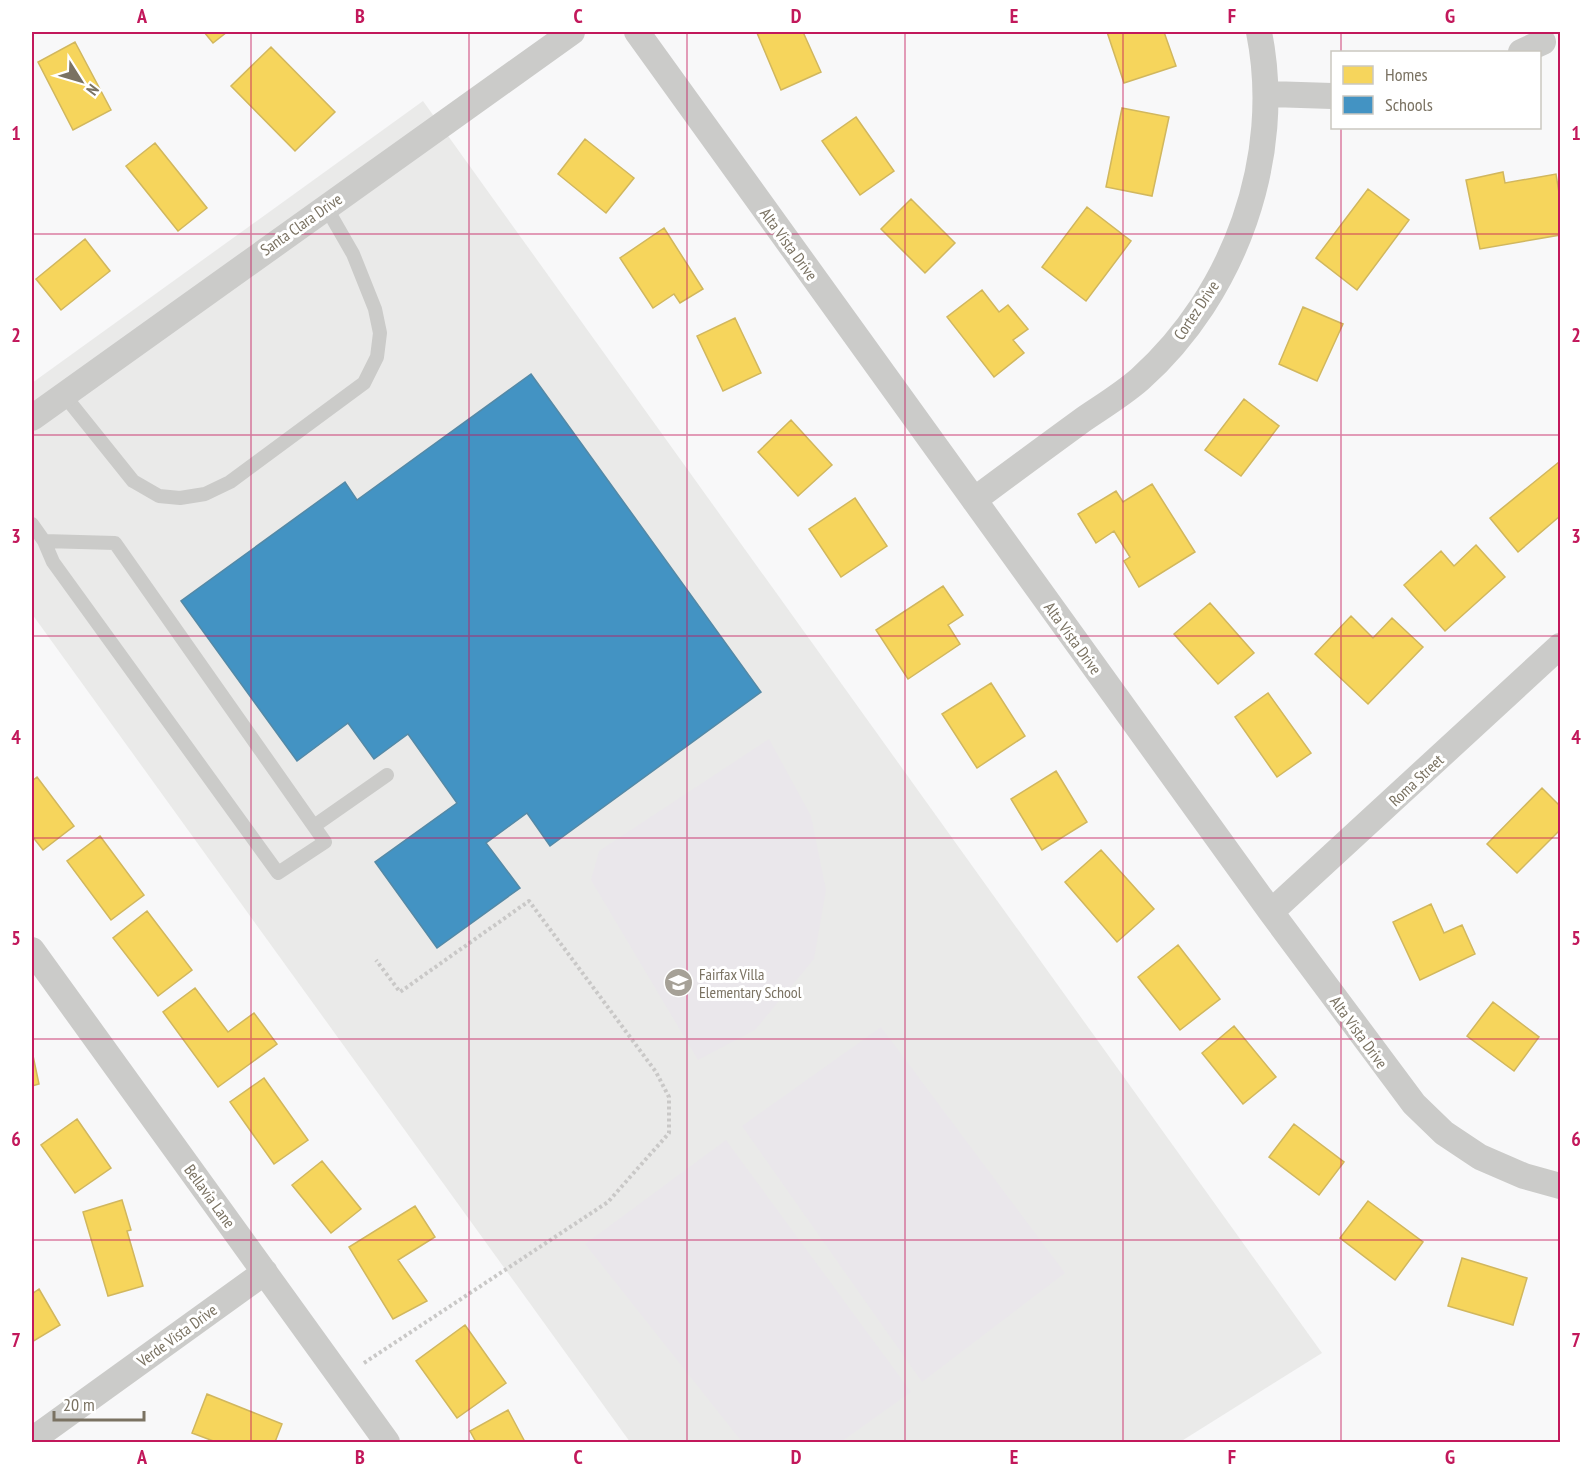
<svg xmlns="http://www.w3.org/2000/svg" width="1592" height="1474" viewBox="0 0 1592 1474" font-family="'PT Sans Narrow',sans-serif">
<rect width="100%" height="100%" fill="#f8f8f9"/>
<path fill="#eaeae9" d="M423 101 1322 1353 1180 1442H630L32 614V383Z"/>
<path fill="#eae7eb" d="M769 739 811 816 826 890 814 959 755 1030 698 1060 591 880 599 851Z
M881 1027 1065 1273 922 1382 742 1126Z
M726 1140 911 1392 841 1442H742L585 1244Z"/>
<path fill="#f6d55c" stroke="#d1b75e" stroke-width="1.5" d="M204 32H227L213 43Z
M760 32H803L821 72 781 90 757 33Z
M1107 32H1164L1176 66 1124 83Z
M75 42 111 110 73 130 38 62Z
M271 47 335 112 295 151 231 86Z
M1122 108 1169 117 1152 196 1106 187Z
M856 117 894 171 860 195 822 141Z
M585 139 634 178 606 213 558 174Z
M155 143 207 208 178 231 126 166Z
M1503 172 1505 183 1556 174 1560 199V235L1480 249 1466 180Z
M1368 189 1409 220 1357 290 1316 258Z
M911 199 955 243 925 273 881 229Z
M1087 207 1131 241 1086 301 1042 267Z
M664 228 703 289 680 303 674 294 653 308 620 258Z
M85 239 110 271 61 310 36 279Z
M982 290 999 312 1008 305 1028 329 1013 340 1024 353 994 377 947 317Z
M1303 307 1343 324 1317 381 1279 364Z
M735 318 761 373 723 391 697 336Z
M1244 399 1279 426 1241 476 1205 450Z
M791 420 832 465 798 496 758 452Z
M1559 462 1560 516 1518 552 1490 518Z
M1152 484 1195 552 1139 587 1124 561 1130 557 1114 531 1096 543 1078 514 1116 491 1123 502Z
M855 498 887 546 841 577 809 529Z
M1476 545 1505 577 1445 631 1404 585 1441 551 1454 566Z
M943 586 963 615 948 625 960 644 908 679 876 630Z
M1210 603 1254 653 1218 684 1174 634Z
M1351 616 1373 638 1392 618 1423 647 1368 704 1315 654Z
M991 683 1025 736 977 768 942 714Z
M1268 693 1311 753 1277 777 1235 717Z
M1056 771 1087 822 1042 850 1011 799Z
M37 777 74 826 43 850 32 836V781Z
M1542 788 1560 806V830L1517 873 1487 844Z
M100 836 144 895 111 920 67 861Z
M1101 850 1154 909 1117 942 1065 882Z
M1431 904 1444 933 1462 925 1475 954 1420 980 1393 922Z
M147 911 192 970 158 996 113 938Z
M1178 945 1220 999 1180 1030 1138 977Z
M195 988 228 1032 254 1013 277 1044 218 1087 163 1012Z
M1493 1002 1539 1037 1514 1071 1467 1036Z
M1234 1026 1276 1077 1243 1104 1202 1053Z
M32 1051 39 1084 32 1086Z
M264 1078 308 1140 274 1164 230 1102Z
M77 1119 111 1168 75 1193 41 1145Z
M1294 1124 1344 1162 1319 1195 1269 1157Z
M322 1161 361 1209 331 1233 292 1185Z
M122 1200 131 1230 127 1231 143 1286 108 1296 83 1212Z
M1368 1201 1423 1242 1395 1280 1340 1238Z
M415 1206 435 1237 398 1260 427 1301 393 1319 349 1247Z
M1462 1258 1527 1278 1513 1325 1448 1306Z
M39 1289 60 1325 32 1342V1294Z
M465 1325 506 1383 457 1418 416 1361Z
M207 1394 282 1424 275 1442H216L192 1433Z
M508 1410 525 1442H476L470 1431Z"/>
<path fill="#4393c3" stroke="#5489a6" stroke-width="1.5" d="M531 374 761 692 550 846 527 813 486 843 520 888 437 948 375 862 457 803 408 734 374 759 348 723 297 761 181 601 345 482 357 500Z"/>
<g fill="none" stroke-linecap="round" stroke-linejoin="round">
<path stroke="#c9c8c7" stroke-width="4" stroke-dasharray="3 3" stroke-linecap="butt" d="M364 1363 608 1202 669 1133V1097L656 1072 529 901 400 992 376 960"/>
<path stroke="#cbcbc9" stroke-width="14" d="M64 395 133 481 159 496 180 498 205 494 230 482 364 383 377 357 380 333 375 309 353 254 326 207
M32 524 44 541 53 562 278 873 325 842 115 543 44 541
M314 826 387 775"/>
<path stroke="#cbcbc9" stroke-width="26" d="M637 32 1271 912 1414 1104 1444 1133 1480 1157 1524 1176 1560 1186
M1521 52 1543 42
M1267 94 1332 96
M32 418 572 32
M974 500C1010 473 1047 446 1084 419 1103 406 1123 394 1140 379 1235 294 1284 157 1259 32
M1271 912 1560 646
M32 950 387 1442
M32 1440 265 1272"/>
</g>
<path fill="none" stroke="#c2185b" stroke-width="1.5" stroke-opacity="0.55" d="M251 32V1442M469 32V1442M687 32V1442M905 32V1442M1123 32V1442M1341 32V52M1341 128V1442M32 234H1560M32 435H1560M32 636H1560M32 838H1560M32 1039H1560M32 1240H1560"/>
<defs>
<symbol id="school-disc" viewBox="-11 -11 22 22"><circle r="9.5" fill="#a6a197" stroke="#fff"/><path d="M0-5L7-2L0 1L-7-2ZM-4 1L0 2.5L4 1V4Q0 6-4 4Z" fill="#fff"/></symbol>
</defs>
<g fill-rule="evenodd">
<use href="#school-disc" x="662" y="966" width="33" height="33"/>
</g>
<g text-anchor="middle" stroke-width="6" stroke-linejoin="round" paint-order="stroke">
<g font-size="16" fill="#7a7262" stroke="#fff">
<text transform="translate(301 224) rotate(-35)" y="6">Santa Clara Drive</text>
<text transform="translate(789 244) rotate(54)" y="6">Alta Vista Drive</text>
<text transform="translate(1196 310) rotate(-56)" y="6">Cortez Drive</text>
<text transform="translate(1073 638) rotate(54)" y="6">Alta Vista Drive</text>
<text transform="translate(1416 780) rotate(-43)" y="6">Roma Street</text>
<text transform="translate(1359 1032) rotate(54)" y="6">Alta Vista Drive</text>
<text transform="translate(210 1196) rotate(54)" y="6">Bellavia Lane</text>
<text transform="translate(177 1335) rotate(-36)" y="6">Verde Vista Drive</text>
</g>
<g font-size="16" fill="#7a7262" stroke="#fff" text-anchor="start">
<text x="699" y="980">Fairfax Villa<tspan x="699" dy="18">Elementary School</tspan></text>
</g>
</g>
<rect width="1592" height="1474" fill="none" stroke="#ffffff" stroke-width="66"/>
<rect x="1331" y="51" width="210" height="78" fill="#ffffff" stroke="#cac7c0" stroke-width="1.5"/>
<rect x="1343" y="66" width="30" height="18" fill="#f6d55c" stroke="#cac7c0" stroke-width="1.5"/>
<text x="1385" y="81" font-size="18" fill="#7a7262">Homes</text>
<rect x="1343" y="96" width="30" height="18" fill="#4393c3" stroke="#cac7c0" stroke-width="1.5"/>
<text x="1385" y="111" font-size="18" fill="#7a7262">Schools</text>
<g transform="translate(81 81) rotate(127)" stroke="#ffffff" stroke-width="4.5" paint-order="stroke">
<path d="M0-4.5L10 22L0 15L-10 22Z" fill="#7a7262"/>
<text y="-9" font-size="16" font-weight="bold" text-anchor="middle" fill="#7a7262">N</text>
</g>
<path d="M54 1411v9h90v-9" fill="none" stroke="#7a7262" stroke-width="3"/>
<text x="63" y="1411" font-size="18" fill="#7a7262" stroke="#ffffff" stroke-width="4.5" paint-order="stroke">20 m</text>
<rect x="33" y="33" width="1526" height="1408" fill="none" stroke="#c2185b" stroke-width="2"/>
<g font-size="20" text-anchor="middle" font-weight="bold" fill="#c2185b">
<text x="142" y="23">A</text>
<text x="360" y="23">B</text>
<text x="578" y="23">C</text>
<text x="796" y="23">D</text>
<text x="1014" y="23">E</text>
<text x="1232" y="23">F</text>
<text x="1450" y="23">G</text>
<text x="16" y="140">1</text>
<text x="1576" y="140">1</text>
<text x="16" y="342">2</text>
<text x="1576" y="342">2</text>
<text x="16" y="543">3</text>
<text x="1576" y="543">3</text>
<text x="16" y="744">4</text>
<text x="1576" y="744">4</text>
<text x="16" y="945">5</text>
<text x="1576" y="945">5</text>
<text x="16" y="1146">6</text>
<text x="1576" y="1146">6</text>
<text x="16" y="1347">7</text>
<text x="1576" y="1347">7</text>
<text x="142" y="1464">A</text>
<text x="360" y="1464">B</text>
<text x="578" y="1464">C</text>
<text x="796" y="1464">D</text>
<text x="1014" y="1464">E</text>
<text x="1232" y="1464">F</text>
<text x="1450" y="1464">G</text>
</g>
</svg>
